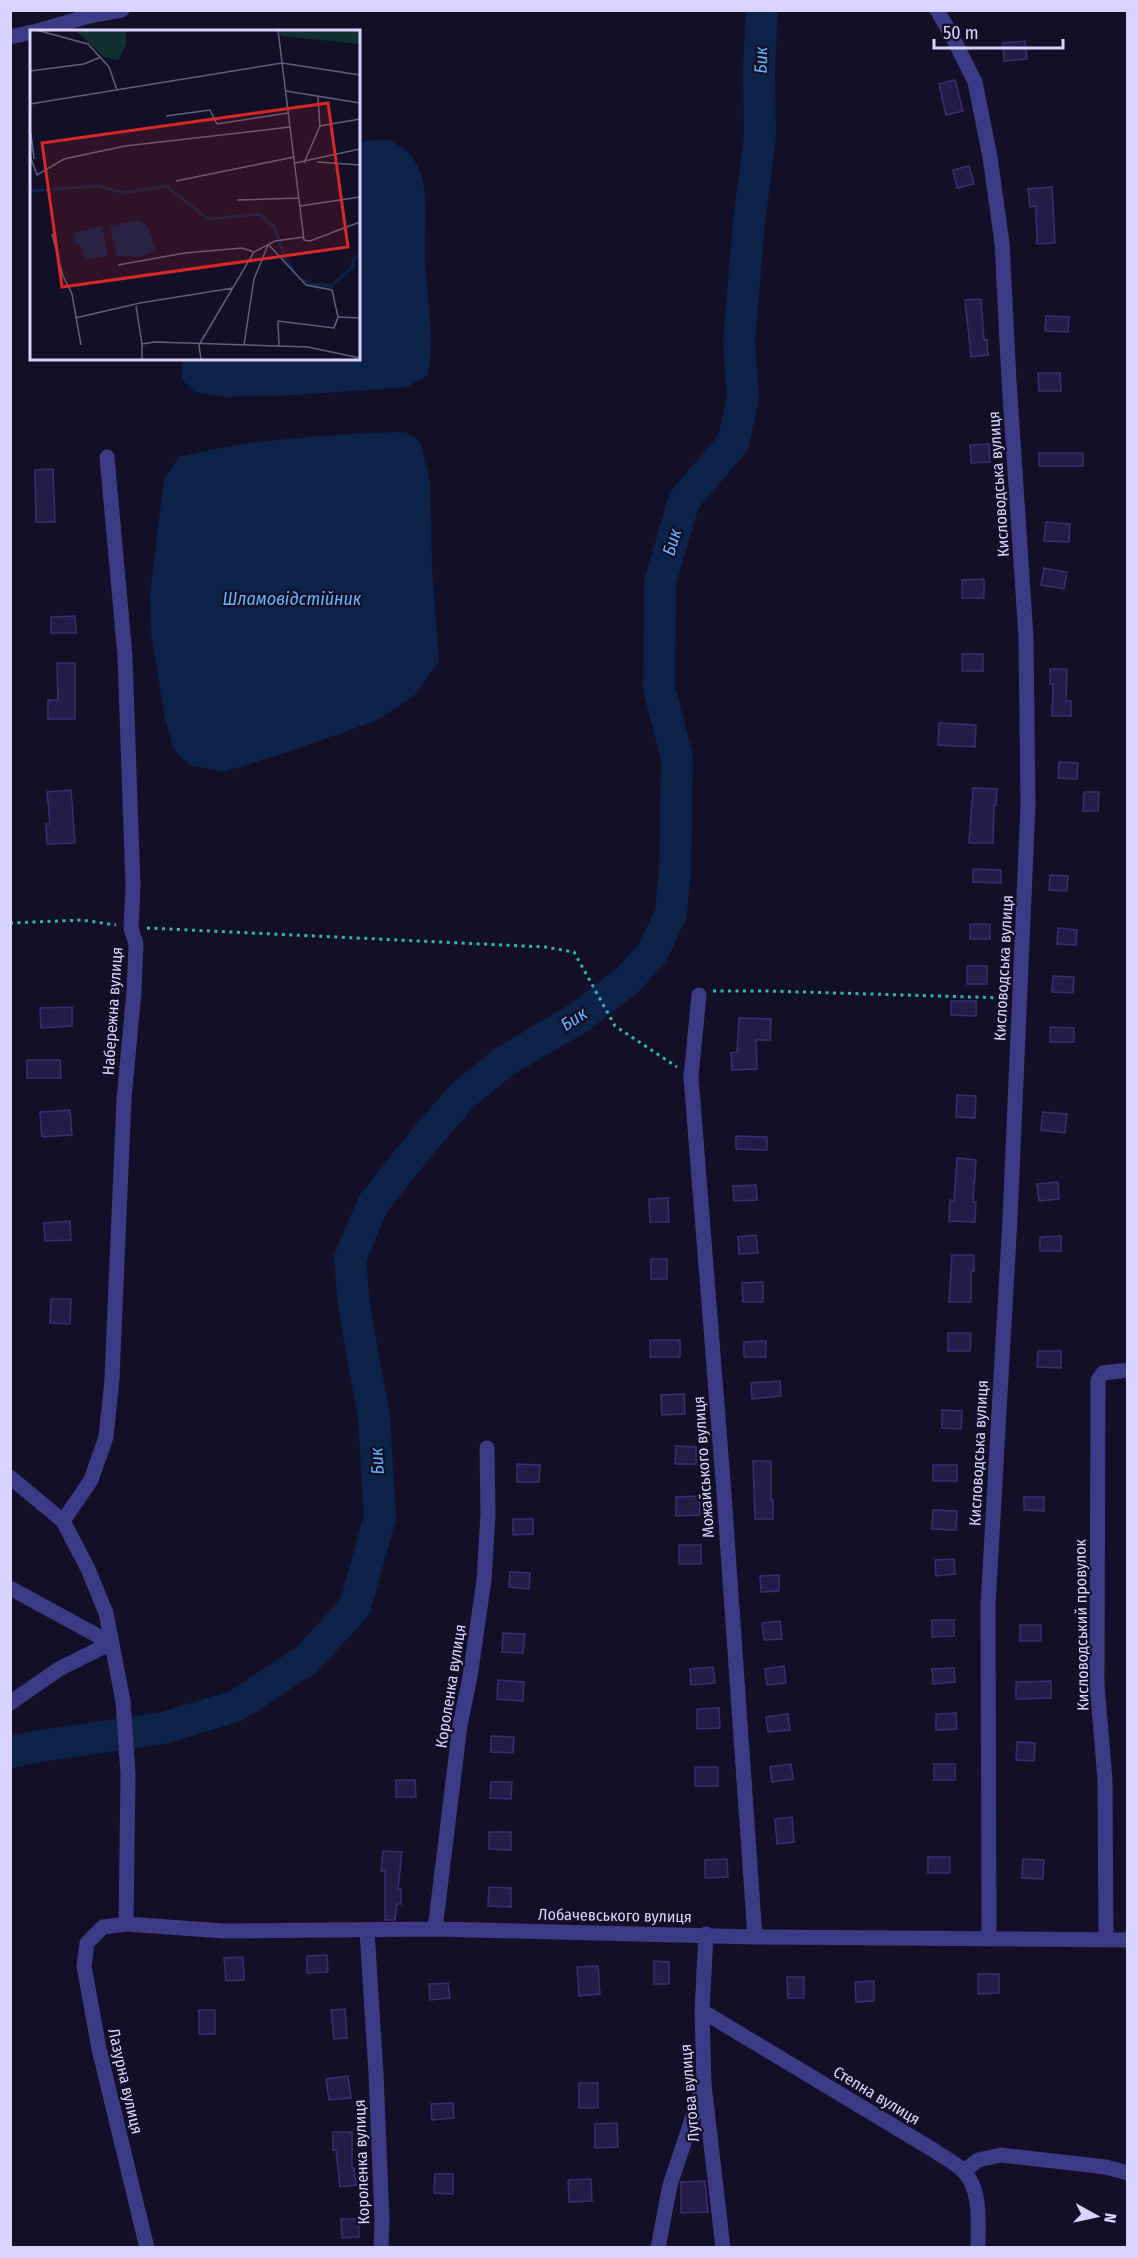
<svg xmlns="http://www.w3.org/2000/svg" width="1138" height="2258" viewBox="0 0 1138 2258" font-family="'Fira Sans Condensed',sans-serif">
<rect width="100%" height="100%" fill="#130f26"/>
<path fill="#0c2248" d="M388 140C404 147 410 151 418 167 430 191 424 233 425 259 427 298 435 337 428 375L407 387 297 395 226 397 195 392 182 380V359L358 358 359 141Z
M405 432 420 441 430 482 432 568 439 661 415 695 378 720 288 752 223 772 189 765 174 750 165 719 151 633 150 594 164 478 179 457C249 439 333 434 405 432Z"/>
<g fill="none" stroke-linecap="round" stroke-linejoin="round">
<path stroke="#0c2248" stroke-width="32" d="M10 1752 40 1746 163 1728 236 1706 306 1660 355 1607 380 1517 374 1418 354 1306 350 1258 373 1204 423 1141 462 1096 502 1063 580 1017 627 981 653 952 671 913 675 868 677 758 659 688 660 583 684 500 733 443 743 398 739 342 749 222 760 137 759 70 762 10"/>
</g>
<path fill="#241b47" stroke="#3b2d73" stroke-width="1.5" d="M1025 41 1027 59 1004 61 1003 43Z
M955 80 963 111 946 115 939 84Z
M969 166 974 184 957 188 953 170Z
M1052 187 1055 243 1037 244 1036 206 1030 207 1028 189Z
M981 299 984 340 987 339 988 355 971 357 965 300Z
M1046 316 1069 317 1068 332 1045 331Z
M1038 373H1060L1061 391H1039Z
M989 444 990 462 971 463 970 445Z
M1039 453H1083V466H1039Z
M53 469 55 522H36L35 470Z
M1046 522 1070 524 1069 542 1044 541Z
M1044 568 1067 572 1064 589 1041 585Z
M984 579V598H962V580Z
M75 616 76 633H51V617Z
M962 654H983V671H962Z
M57 663H75V719H48V700H58Z
M1050 669H1067L1066 701H1071V716H1052L1053 684H1050Z
M939 723 976 725 975 747 938 745Z
M1059 762 1078 763 1077 779 1058 778Z
M973 788 997 789 996 805H994L993 843H969Z
M71 790 75 843 47 844 46 824H50L47 792Z
M1084 792H1099L1098 811H1083Z
M973 869 1001 870V883L973 882Z
M1050 875 1068 876 1067 891 1049 890Z
M970 924H990V939H970Z
M1058 928 1077 930 1076 945 1057 944Z
M967 966H987V984H967Z
M1053 976 1074 977 1073 993 1052 992Z
M951 1001H976V1016L951 1015Z
M72 1007V1026L41 1028 40 1008Z
M739 1018 771 1019 770 1040H756L757 1069 732 1070 731 1053 737 1052Z
M1050 1027 1074 1028V1042H1050Z
M27 1060H60L61 1078H27Z
M957 1095 976 1096 975 1118 956 1117Z
M70 1110 72 1135 42 1137 40 1112Z
M1043 1112 1067 1114 1065 1133 1041 1130Z
M736 1136 767 1137V1150L736 1149Z
M957 1158 976 1160 973 1202H976L975 1222 949 1221 950 1200 954 1201Z
M1058 1182 1059 1199 1039 1201 1037 1184Z
M756 1185 757 1200 734 1201 733 1186Z
M668 1198 669 1222H650L649 1199Z
M70 1221 71 1240 45 1241 44 1223Z
M756 1235 758 1253 739 1254 738 1237Z
M1061 1236V1251H1040V1237Z
M952 1255H974V1271H971V1302H949Z
M651 1259H667V1279H651Z
M763 1282V1302H743L742 1283Z
M51 1299H71L70 1324 50 1323Z
M948 1333H971L970 1351H948Z
M650 1340H680V1357H650Z
M766 1341V1357H744V1342Z
M1038 1351H1061V1368L1037 1367Z
M780 1381 781 1396 752 1399 751 1383Z
M684 1394 685 1414 662 1415 661 1395Z
M942 1410 962 1411 961 1429 942 1428Z
M676 1446 696 1447V1464H675Z
M753 1461H771V1500H773V1519H755Z
M517 1464 540 1465 539 1482H517Z
M933 1465H957V1481H933Z
M699 1496 700 1515 676 1516V1497Z
M1024 1497H1044V1511L1024 1510Z
M933 1510 957 1511 956 1530 932 1529Z
M513 1519H533V1534L513 1535Z
M679 1545H701V1564H679Z
M954 1559 955 1574 936 1576 935 1560Z
M510 1572 530 1573 529 1589 509 1587Z
M779 1575V1591L761 1592 760 1576Z
M932 1620H954V1636L932 1637Z
M780 1621 782 1639 764 1640 762 1623Z
M1020 1625H1041V1641H1020Z
M503 1633 525 1634 523 1653 502 1652Z
M784 1666 786 1683 767 1685 765 1669Z
M713 1667 715 1683 691 1685 690 1669Z
M954 1668 955 1682 933 1684 932 1669Z
M498 1680 524 1682 523 1701 497 1699Z
M1051 1681V1698L1016 1699V1682Z
M719 1708 720 1728 697 1729V1709Z
M956 1713 957 1729 936 1730V1714Z
M788 1714 790 1730 768 1732 766 1717Z
M491 1736 514 1737 513 1753 491 1752Z
M1017 1742 1035 1743 1034 1761 1016 1760Z
M791 1764 793 1779 772 1782 770 1767Z
M934 1764H955V1780H934Z
M695 1767H718V1786H695Z
M396 1780H415L416 1797H396Z
M491 1782H512L511 1799 490 1798Z
M792 1817 794 1842 777 1844 775 1819Z
M489 1832H511V1850L489 1849Z
M383 1851 402 1852 398 1889H401V1904H397L395 1920H385V1871H381Z
M928 1857H950V1873H928Z
M727 1859 728 1877 705 1878V1860Z
M1023 1859 1044 1860 1043 1879 1022 1878Z
M489 1887 511 1888V1907L488 1906Z
M327 1955 328 1972 307 1973V1956Z
M243 1957 244 1980 226 1981 224 1958Z
M654 1961 669 1962V1984H654Z
M598 1966 600 1994 579 1996 577 1967Z
M978 1974H999V1993L978 1994Z
M787 1977H804V1998H788Z
M874 1981V2001L856 2002 855 1982Z
M448 1983 450 1998 430 2000 429 1984Z
M345 2009 347 2038 334 2039 331 2010Z
M199 2010H215V2034H199Z
M348 2076 351 2098 329 2100 326 2079Z
M579 2083H598V2108H579Z
M453 2103 454 2118 432 2120 431 2104Z
M617 2123 618 2147 595 2148V2124Z
M333 2132H352V2168H354L356 2185 340 2187 336 2150H333Z
M435 2174H453V2194L434 2193Z
M591 2179 592 2201 569 2202 568 2180Z
M705 2181 708 2212 681 2213V2182Z
M341 2219H359V2237L342 2238Z"/>
<g fill="none" stroke-linecap="round" stroke-linejoin="round">
<path stroke="#2fb8b0" stroke-width="3" stroke-dasharray="3 4.5" stroke-linecap="butt" d="M10 923 82 920 116 925
M147 928 545 947 574 952 615 1026 677 1067
M713 991H768L1006 998"/>
<path stroke="#3d3a85" stroke-width="15" d="M937 10 951 34 975 82 990 157 1002 243 1009 380 1026 637 1028 805 1010 1219 988 1605 989 1938
M34 32 89 16 122 10
M10 37 32 32
M699 995 691 1077 723 1480 755 1937
M10 1477 63 1521 88 1569 106 1613 123 1701 128 1774 126 1924
M63 1521 91 1480 106 1437 112 1379 124 1099 134 991 136 944 131 928 133 886 125 656 107 457
M10 1588 111 1643
M10 1703 59 1669 111 1643
M435 1929 460 1725 470 1677 484 1580 488 1514 487 1448
M367 1931 376 2074 382 2219 381 2248
M706 1934 702 2011 704 2084 723 2248
M1106 1940 1105 1780 1097 1684 1098 1380 1103 1373 1128 1370
M702 2011 935 2151C943 2157 954 2162 962 2170 982 2187 978 2224 978 2248
M964 2171 978 2160 1001 2155 1106 2167 1128 2173
M147 2248 99 2049 84 1966 87 1943 103 1927 126 1924 224 1931 435 1929 755 1937 1128 1940
M658 2248 670 2185 702 2089"/>
</g>
<g text-anchor="middle" stroke-width="4.5" stroke-linejoin="round" paint-order="stroke">
<g font-size="16" fill="#d9d4ff" stroke="#130f26">
<text transform="translate(998 484) rotate(-94)" y="6">Кисловодська вулиця</text>
<text transform="translate(1003 968) rotate(-87)" y="6">Кисловодська вулиця</text>
<text transform="translate(112 1011) rotate(-86)" y="6">Набережна вулиця</text>
<text transform="translate(978 1453) rotate(-87)" y="6">Кисловодська вулиця</text>
<text transform="translate(703 1467) rotate(-94)" y="6">Можайського вулиця</text>
<text transform="translate(1081 1625) rotate(-91)" y="6">Кисловодський провулок</text>
<text transform="translate(450 1686) rotate(-81)" y="6">Короленка вулиця</text>
<text transform="translate(615 1915) rotate(1)" y="6">Лобачевського вулиця</text>
<text transform="translate(126 2081) rotate(77)" y="6">Лазурна вулиця</text>
<text transform="translate(689 2093) rotate(-95)" y="6">Лугова вулиця</text>
<text transform="translate(877 2095) rotate(31)" y="6">Степна вулиця</text>
<text transform="translate(361 2162) rotate(-92)" y="6">Короленка вулиця</text>
</g>
<g font-size="18" font-style="italic" fill="#62b6ff" stroke="#130f26">
<text transform="translate(761 60) rotate(-89)" y="6">Бик</text>
<text transform="translate(672 542) rotate(-74)" y="6">Бик</text>
<text x="292" y="605">Шламовідстійник</text>
<text transform="translate(574 1019) rotate(-33)" y="6">Бик</text>
<text transform="translate(377 1461) rotate(-94)" y="6">Бик</text>
</g>
</g>
<g transform="translate(30 30)">
<rect width="330" height="330" fill="#130f26"/>
<path d="M45 0H96V15L88 30 74 27ZM250 0H330V14L251 6Z" fill="#12302f"/>
<path d="M108 190 117 196 126 220 110 227 87 226 80 196ZM72 196 78 226 54 230 51 216 43 211 44 203Z" fill="#0c2248"/>
<path fill="none" stroke="#0c2248" stroke-width="3" d="M0 161 69 156 94 163 136 156 178 189 229 184 244 197 256 229 265 242M272 249 281 254 301 256 323 237V230L330 224"/>
<path fill="none" stroke="#625e7d" stroke-width="1.5" d="M6 0 58 14 79 37 87 60M248 0 274 210 280 211 330 192M0 41 54 34 71 27M256 61 330 73M288 67 290 96M0 74 252 33 330 45M136 86 180 80 187 94 258 83M1 104 4 129M0 126 7 145 34 129 95 116 260 97M287 132 330 135M265 133 330 119M274 133 290 96 330 89M146 151 264 127M207 170 269 168M270 176 330 167M22 204 33 246 42 264 51 315M238 214 276 255 302 260 308 287M88 235 155 223 212 218 224 222M106 276 112 314M45 288 110 273 203 258M214 315 224 249 238 215M249 316 248 291 304 298 308 287 330 288M112 330V314L125 312 278 317 330 328M171 330 169 315 224 222 245 211 274 207"/>
<path fill="#d62828" fill-opacity="0.15" stroke="#d62828" stroke-width="3" d="M298 73 318 217 32 257 12 113Z"/>
<rect width="330" height="330" fill="none" stroke="#d9d4ff" stroke-width="3"/>
</g>
<rect width="1138" height="2258" fill="none" stroke="#d9d4ff" stroke-width="24"/>
<g transform="translate(1096 2216) rotate(98)" stroke="#130f26" stroke-width="4.5" paint-order="stroke">
<path d="M0-4.5L10 22L0 15L-10 22Z" fill="#d9d4ff"/>
<text y="-9" font-size="16" font-weight="bold" text-anchor="middle" fill="#d9d4ff">N</text>
</g>
<path d="M934 39v9h129v-9" fill="none" stroke="#d9d4ff" stroke-width="3"/>
<text x="943" y="39" font-size="18" fill="#d9d4ff" stroke="#130f26" stroke-width="4.5" paint-order="stroke">50 m</text>
</svg>
